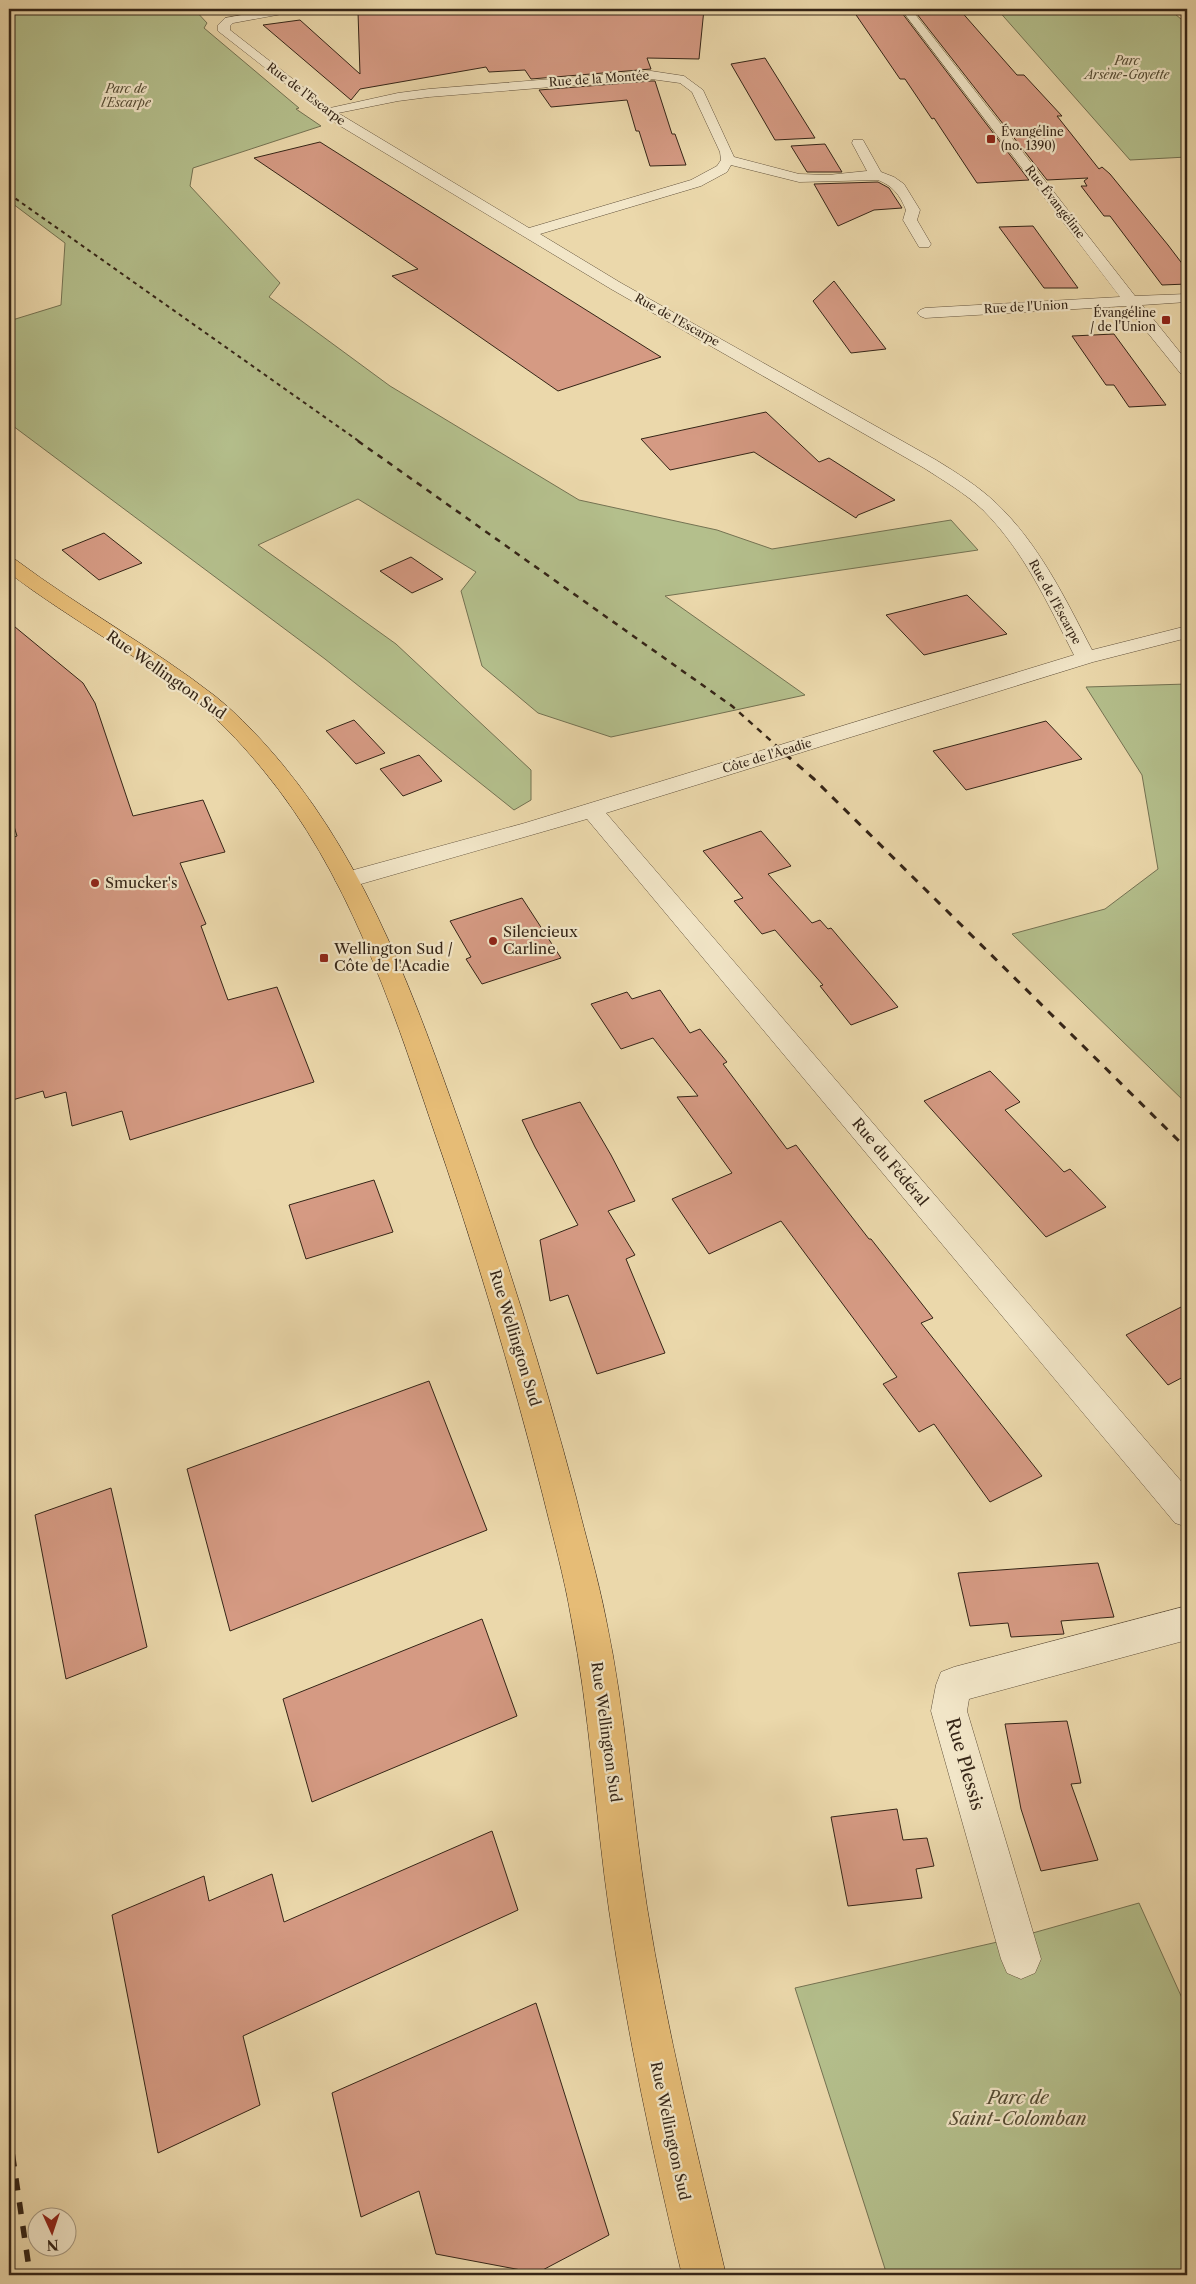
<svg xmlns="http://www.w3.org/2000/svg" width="1196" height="2284" viewBox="0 0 1196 2284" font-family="'Libre Caslon Text',serif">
<rect width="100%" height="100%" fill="#ebd8ab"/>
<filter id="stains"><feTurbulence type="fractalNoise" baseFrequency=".004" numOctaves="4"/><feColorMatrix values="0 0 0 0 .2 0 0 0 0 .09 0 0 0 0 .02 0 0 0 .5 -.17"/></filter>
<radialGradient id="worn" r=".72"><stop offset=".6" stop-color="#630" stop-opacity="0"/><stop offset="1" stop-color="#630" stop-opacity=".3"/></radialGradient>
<path fill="#b4bf8c" stroke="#747252" d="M9 9H194L207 23 204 28 299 108 296 109 321 126 193 168 190 186 280 283 269 297 390 386 579 500 717 530 772 549 951 520 978 550 665 596 805 695 611 737 538 713 482 666 461 591 476 572 358 499 258 545 396 644 531 770V800L514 810 325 659 9 423V321L61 305 65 243 9 201Z
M997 9H1169L1187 24V157L1130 160Z
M1187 684V1104L1012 934 1105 909 1158 869 1142 775 1086 687Z
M1139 1903 1187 2009V2275H887L795 1988 1015 1938Z"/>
<path fill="#d59a83" stroke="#352517" d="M454 9H704L699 59 647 58 651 69 531 79 525 70 489 72 486 67 360 89 351 100 263 25 300 20 360 74 358 12Z
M852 9H899L1029 180 977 183 934 118 932 119 905 79H900Z
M913 9H959L1017 75H1024L1062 116H1057L1099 169 1102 167 1110 174 1168 245 1187 270V284L1162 285 1110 216H1104L1081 186H1087L1084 181 1088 178 1047 180Z
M765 58 815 138 775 140 731 64Z
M651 81H655L672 134H675L686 165 650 166 639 131H636L627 100 551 107 539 90Z
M320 142 489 249 661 357 558 391 392 276 418 269 254 158Z
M825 144 842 172H807L791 146Z
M878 182 889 188 902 208 874 210 838 226 814 184Z
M1033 226 1078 288H1044L999 227Z
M834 281 886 349 851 353 813 301Z
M1114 334 1166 405 1129 407 1114 385H1106L1072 336Z
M766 412 819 462 829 458 895 500 858 515 856 518 754 452 670 470 641 439Z
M104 533 142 563 99 580 62 550Z
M411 557 443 579 412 593 380 571Z
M967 595 1007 634 924 655 886 615Z
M9 622 83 683 95 703 133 816 203 800 225 852 180 863 206 924 201 926 228 1000 277 987 314 1082 130 1140 122 1111 72 1126 66 1092 45 1098 43 1091 9 1101V839L17 836 9 810Z
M354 720 385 753 356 764 326 731Z
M1046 721 1082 759 966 790 933 751Z
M419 755 442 781 403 796 380 769Z
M761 831 791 866 768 874 812 923 820 920 828 929 831 928 898 1007 851 1025 820 986 823 985 775 930 762 934 734 901 743 898 703 851Z
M522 898 561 958 482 984 466 959 471 957 450 921Z
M660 990 690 1033 700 1029 727 1062 723 1064 787 1149 796 1145 869 1239H871L933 1318 921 1323 1042 1476 990 1502 934 1424 919 1432 883 1384 897 1377 781 1221 709 1254 672 1199 732 1173 677 1097 698 1096 653 1038 621 1049 591 1004 627 992 632 999Z
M990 1071 1020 1102 1005 1110 1064 1172 1070 1169 1106 1207 1046 1237 924 1101Z
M580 1102 611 1155 635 1201 608 1211 635 1255 626 1259 665 1353 597 1374 568 1295 550 1301 540 1240 578 1225 535 1147 522 1120Z
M374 1180 393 1232 306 1259 289 1205Z
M1187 1304V1375L1168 1385 1126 1335Z
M429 1381 487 1530 230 1631 187 1469Z
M111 1488 147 1647 66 1679 35 1515Z
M1098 1563 1114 1617 1061 1621 1064 1634 1011 1637 1008 1623 970 1626 958 1573Z
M482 1619 517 1716 312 1802 283 1699Z
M1067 1721 1081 1783 1071 1784 1098 1860 1041 1871 1021 1809 1005 1724Z
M897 1809 903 1840 927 1838 934 1866 916 1869 922 1898 848 1906 831 1817Z
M492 1831 518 1910 243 2036 260 2105 158 2153 112 1915 204 1876 209 1901 272 1874 284 1922Z
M536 2003 609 2235 537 2273 436 2254 419 2191 361 2217 332 2093Z"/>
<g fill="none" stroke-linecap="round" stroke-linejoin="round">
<defs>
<path id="minor" d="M275 9H298L293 12 233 23 230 26V30L330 108 398 93 429 89 651 71 684 76 703 90 734 157 799 174 828 175 867 171 852 143 853 140H863L881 172 894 177 904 184 920 210 917 220 931 244 929 247H919L903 220 906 210C900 195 893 186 878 180L799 182 731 165 727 172 701 186 540 234 621 283 936 460C957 473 978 486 996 503 1039 544 1065 598 1092 650L1187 626V638L1093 662 606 813 1187 1488V1527L1175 1523 587 819 347 888 339 886 335 880 339 874 525 823 1074 655C1048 604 1024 551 983 510 965 493 944 481 924 468L611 289 337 124 218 31V25L225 18ZM651 79 680 83 692 92 720 152 721 160 717 166 691 180 529 228 338 113 398 101 429 97Z
M901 9H911L1135 296 1187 294V302L1142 305 1187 361V376L1181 374 1126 306 925 318 920 316 917 313 920 310 925 308 1120 297Z
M1187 1606V1640L969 1699 967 1711 1041 1959 1035 1973 1021 1979 1007 1973 1001 1959 931 1711 936 1685 941 1672 954 1667Z"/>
<path id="major" d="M9 558 16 560C80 608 152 647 215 696 240 716 263 741 283 765 370 871 416 1001 461 1128 504 1250 543 1372 576 1497 586 1538 598 1578 606 1619 626 1714 632 1811 647 1907 667 2031 697 2153 726 2275H682C653 2154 627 2033 609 1910 595 1813 590 1714 571 1617 564 1576 553 1537 543 1496 511 1370 474 1245 431 1122 390 1000 347 872 264 771 246 749 226 727 205 709 144 658 72 621 9 573Z"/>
</defs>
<use href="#minor" stroke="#62523c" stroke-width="1"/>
<use href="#major" stroke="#352517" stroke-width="1"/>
<use href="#minor" fill="#f2e6c8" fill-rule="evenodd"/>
<use href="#major" fill="#e6bc76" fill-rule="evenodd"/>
<path stroke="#352517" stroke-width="2" stroke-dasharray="4 4" stroke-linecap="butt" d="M9 194 360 442"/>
<path stroke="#352517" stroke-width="2.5" stroke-dasharray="6 6" stroke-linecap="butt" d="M358 441 732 706 787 755"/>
<path stroke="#352517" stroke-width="3" stroke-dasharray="8 8" stroke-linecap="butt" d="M785 754 814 779 1187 1149"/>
<path stroke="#352517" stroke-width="5.5" stroke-dasharray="12 12" stroke-linecap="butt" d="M9 2131 30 2275"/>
</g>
<g fill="#8f2418" stroke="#f2e6c8" stroke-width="2">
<rect x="986" y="134" width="10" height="10" rx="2.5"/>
<rect x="1161" y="315" width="10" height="10" rx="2.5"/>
<circle cx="95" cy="883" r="5"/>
<circle cx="493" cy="941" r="5"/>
<rect x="319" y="953" width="10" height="10" rx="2.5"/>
</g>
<g text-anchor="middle" stroke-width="4.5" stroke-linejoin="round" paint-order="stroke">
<g font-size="12" font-style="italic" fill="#554c34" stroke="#f2e6c8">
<text x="1127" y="65">Parc<tspan x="1127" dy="14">Arsène-Goyette</tspan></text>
<text x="126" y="93">Parc de<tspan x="126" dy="14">l'Escarpe</tspan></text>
</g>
<g font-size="12" fill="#352517" stroke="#f2e6c8">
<text transform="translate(599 79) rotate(-4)" y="4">Rue de la Montée</text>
<text transform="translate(306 94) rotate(37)" y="4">Rue de l'Escarpe</text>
<text transform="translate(1055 202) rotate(52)" y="4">Rue Évangéline</text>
<text transform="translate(1026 307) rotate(-3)" y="4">Rue de l'Union</text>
<text transform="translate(677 320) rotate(29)" y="4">Rue de l'Escarpe</text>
<text transform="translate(1055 602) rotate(61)" y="4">Rue de l'Escarpe</text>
<text transform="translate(767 756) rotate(-17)" y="4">Côte de l'Acadie</text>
</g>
<g font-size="12" fill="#352517" stroke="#f2e6c8" text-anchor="start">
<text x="1001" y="136">Évangéline<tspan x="1001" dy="14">(no. 1390)</tspan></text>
<text x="1156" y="317" text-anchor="end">Évangéline<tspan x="1156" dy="14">/ de l'Union</tspan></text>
</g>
<g font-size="15" fill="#352517" stroke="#f2e6c8">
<text transform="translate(166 675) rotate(35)" y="5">Rue Wellington Sud</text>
<text transform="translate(890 1162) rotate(50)" y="5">Rue du Fédéral</text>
<text transform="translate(515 1338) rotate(73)" y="5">Rue Wellington Sud</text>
<text transform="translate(606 1732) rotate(82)" y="5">Rue Wellington Sud</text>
<text transform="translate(670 2131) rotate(78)" y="5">Rue Wellington Sud</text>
</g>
<g font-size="15" fill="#352517" stroke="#f2e6c8" text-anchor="start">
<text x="105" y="888">Smucker's</text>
<text x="503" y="937">Silencieux<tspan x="503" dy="17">Carline</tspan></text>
<text x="334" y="954">Wellington Sud /<tspan x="334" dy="17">Côte de l'Acadie</tspan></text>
</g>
<g font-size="18" fill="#352517" stroke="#f2e6c8">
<text transform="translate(965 1764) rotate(74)" y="6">Rue Plessis</text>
</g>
<g font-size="18" font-style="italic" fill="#554c34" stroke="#f2e6c8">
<text x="1018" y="2104">Parc de<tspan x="1018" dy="21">Saint-Colomban</tspan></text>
</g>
</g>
<rect width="1196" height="2284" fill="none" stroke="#ebd8ab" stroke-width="30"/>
<rect x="10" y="10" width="1176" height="2264" fill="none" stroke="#352517" stroke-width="2.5"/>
<rect x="15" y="15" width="1166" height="2254" fill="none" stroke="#352517"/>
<g transform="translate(52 2232) rotate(177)"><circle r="24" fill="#f2e6c8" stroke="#a69981"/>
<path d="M0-4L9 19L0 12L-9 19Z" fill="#8f2418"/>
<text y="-8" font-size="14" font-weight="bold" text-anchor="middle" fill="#352517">N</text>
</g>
<rect width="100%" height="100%" filter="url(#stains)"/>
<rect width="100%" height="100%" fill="url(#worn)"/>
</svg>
